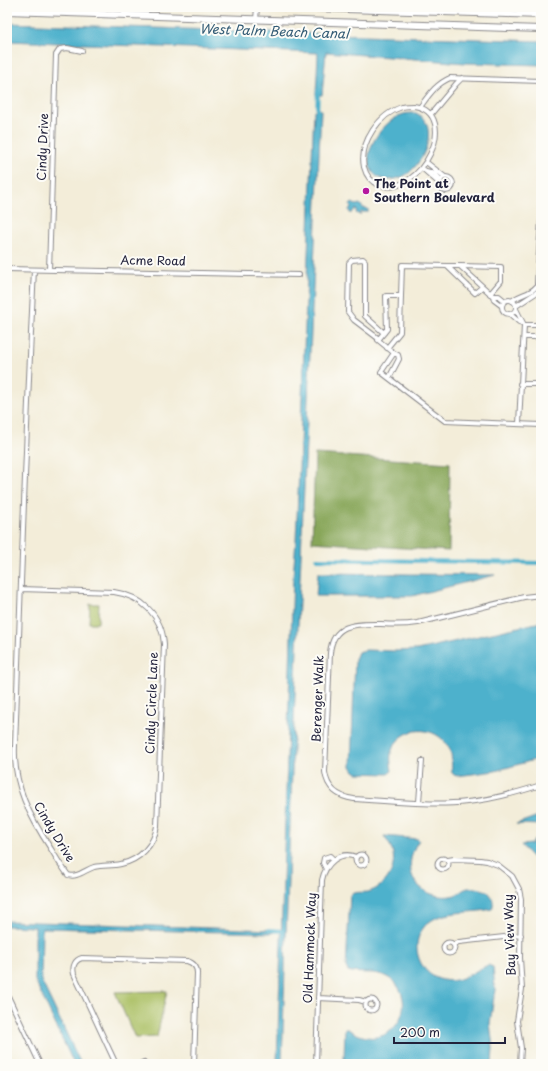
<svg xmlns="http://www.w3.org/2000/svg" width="548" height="1071" viewBox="0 0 548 1071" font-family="'Playpen Sans',sans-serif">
<rect width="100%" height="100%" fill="#fdfcf7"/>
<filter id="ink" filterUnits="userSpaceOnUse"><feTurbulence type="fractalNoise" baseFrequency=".025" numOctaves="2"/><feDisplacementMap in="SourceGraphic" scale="8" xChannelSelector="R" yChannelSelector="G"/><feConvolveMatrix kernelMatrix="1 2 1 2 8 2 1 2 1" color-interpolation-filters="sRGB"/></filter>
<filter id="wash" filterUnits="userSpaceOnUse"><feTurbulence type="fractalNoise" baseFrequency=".012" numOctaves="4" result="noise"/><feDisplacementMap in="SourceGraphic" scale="16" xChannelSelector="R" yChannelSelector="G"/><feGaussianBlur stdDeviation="0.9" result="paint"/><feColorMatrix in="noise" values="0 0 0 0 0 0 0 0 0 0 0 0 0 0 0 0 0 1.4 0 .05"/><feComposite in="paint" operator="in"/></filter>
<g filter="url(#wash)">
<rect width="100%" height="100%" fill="#f3edd9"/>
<path fill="#aabf63" stroke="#66704f" d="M438 7H530V10Z
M90 604H99L98 623H89Z
M167 991 157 1037 135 1038 115 992Z"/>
<path fill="#87a659" stroke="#54644a" d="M315 454 450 463 449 551 312 542Z"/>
<path fill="#4db1cc" stroke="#386a84" d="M7 23 541 41V65L465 63 326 52 322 95H316L318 53 7 41Z
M314 110H321C307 428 291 746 282 1064H277L293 577 296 541Z
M416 113C438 124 427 156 412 170 403 180 380 185 372 171 360 152 383 122 401 115 405 113 411 113 416 113Z
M352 203 356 205 360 204 363 208 368 209V212H361L360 215 356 213 357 210 355 209 352 213H350L349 210 351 207 350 205Z
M318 573 495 575 412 596H316Z
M541 622V758L495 771 457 776 454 775 452 773C451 764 453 756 449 748 436 723 399 725 391 753 390 759 391 765 392 771L388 774 357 773 354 771 351 766 355 659 358 652 366 650 395 651 417 650Z
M541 815V825L516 824Z
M384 836 418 839 419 840C412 850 408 863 412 875 418 892 439 900 455 895 460 893 464 888 469 888 475 887 481 889 487 891 492 895 495 903 492 909 475 913 453 911 438 917 400 933 418 987 456 980 466 978 475 971 484 967L488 965 493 967 495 990 490 1023 493 1048 492 1064 345 1063 344 1058 345 1029H348C393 1060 424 997 387 977 375 970 362 975 348 971L346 967 350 895C355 891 362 893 368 892 386 887 398 868 392 850 390 844 387 841 384 836Z
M534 840H541V869L534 859 521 845 532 844Z
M7 921 273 930V933L42 928 41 980 81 1064H74L35 981V927L7 926Z"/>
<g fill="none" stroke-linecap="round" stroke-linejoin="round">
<path stroke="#4db1cc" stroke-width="4" d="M317 115 318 90
M317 559 541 563
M269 930 283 931"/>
</g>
</g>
<g filter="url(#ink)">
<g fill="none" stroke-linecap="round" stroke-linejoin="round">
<defs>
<path id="minor" d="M256 20 257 7
M414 106C463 114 420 199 379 185 371 182 366 175 364 167 359 143 379 114 402 107 406 106 411 106 414 106Z
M420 107C429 95 436 84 450 78L541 81
M431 114 456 84 462 78
M426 162 445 177
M422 168 439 183
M426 171 434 173 441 180
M439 184a7 7 0 1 1 14 0a7 7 0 1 1-14 0Z
M447 266 402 265 401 296H386L387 329 378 340 394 353 381 372 445 421 541 425
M460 266 501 267V281L490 294
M7 269 299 275
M49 270 56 55 60 49 67 48 82 51
M537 283 541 219
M482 287 475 293 447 266H460L493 296 494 300 502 306
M493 296H499L505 301
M502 307a7 7 0 1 1 14 0a7 7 0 1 1-14 0Z
M512 301C519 294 529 295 536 287
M516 306 539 291
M516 309 524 325
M510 314 519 322 522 323
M524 337H541
M379 339 354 320 348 312 349 263 352 260 363 259 365 261V316L384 333
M387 348 400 332 401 296
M389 378 399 359 398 355 394 353
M520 384H541
M519 424 524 325H541
M21 589 114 592C142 596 162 616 164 644L157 826C154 845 140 860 121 864 112 866 103 865 94 867 85 870 77 878 68 875 62 867 56 858 51 849 30 817 13 785 15 746 21 587 26 428 34 270
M541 595 524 597 418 623C406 625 394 625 381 624 357 624 333 622 330 653L325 772C327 788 338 797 354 799 390 801 431 806 467 802 492 800 516 793 541 785
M419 802 422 761
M355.5 860a5.5 5.5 0 1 1 11 0a5.5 5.5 0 1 1-11 0Z
M437.5 864a5.5 5.5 0 1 1 11 0a5.5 5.5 0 1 1-11 0Z
M448 860 454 859 480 860 487 861 498 865 512 876 519 889 521 899 520 958 522 989 517 1021 521 1048 520 1064
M326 869 323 863 324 858 330 856 334 860
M443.5 948a5.5 5.5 0 1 1 11 0a5.5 5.5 0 1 1-11 0Z
M454 944 459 942 521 935
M7 994 40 1064
M318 998 359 1000 366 1002
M365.5 1005a5.5 5.5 0 1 1 11 0a5.5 5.5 0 1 1-11 0Z
M116 1064 74 974C72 966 75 960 82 958L187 961C194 963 197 967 197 973L194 1064
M140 1064 144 1062
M316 1064 322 880C325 865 339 850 356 857"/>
<path id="highway" d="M281 7 541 15
M7 11 541 29
M67 13 68 9 72 7H100"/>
</defs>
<use href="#minor" stroke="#8a888a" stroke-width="6"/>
<use href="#highway" stroke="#8a888a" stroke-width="8"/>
<use href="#minor" stroke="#fff" stroke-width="4"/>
<use href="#highway" stroke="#fff" stroke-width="6"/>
</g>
</g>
<circle fill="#b5179e" stroke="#fdfcf7" stroke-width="1.5" cx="366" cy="191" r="4"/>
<g text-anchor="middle" stroke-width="4" stroke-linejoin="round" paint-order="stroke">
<g font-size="12" fill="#22223b" stroke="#fdfcf7">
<text transform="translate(43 147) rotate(-88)" y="4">Cindy Drive</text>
<text transform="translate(153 261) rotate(1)" y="4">Acme Road</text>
<text transform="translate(318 699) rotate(-88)" y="4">Berenger Walk</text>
<text transform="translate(152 703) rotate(-88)" y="4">Cindy Circle Lane</text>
<text transform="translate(54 832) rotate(59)" y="4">Cindy Drive</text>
<text transform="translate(510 935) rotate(-92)" y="4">Bay View Way</text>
<text transform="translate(310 948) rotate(-88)" y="4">Old Hammock Way</text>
</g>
<g font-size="12" font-weight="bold" fill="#22223b" stroke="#fdfcf7" text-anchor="start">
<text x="374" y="188">The Point at<tspan x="374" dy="14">Southern Boulevard</tspan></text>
</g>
<g font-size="13" font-style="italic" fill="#335b75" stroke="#fdfcf7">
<text transform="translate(274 31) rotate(2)" y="5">West Palm Beach Canal</text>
</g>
</g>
<rect width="548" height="1071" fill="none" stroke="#fdfcf7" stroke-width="24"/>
<path d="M394 1037v6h111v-6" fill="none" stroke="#22223b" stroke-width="2"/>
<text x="400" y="1037" font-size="12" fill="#22223b" stroke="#fdfcf7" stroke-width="3" paint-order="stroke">200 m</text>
</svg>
